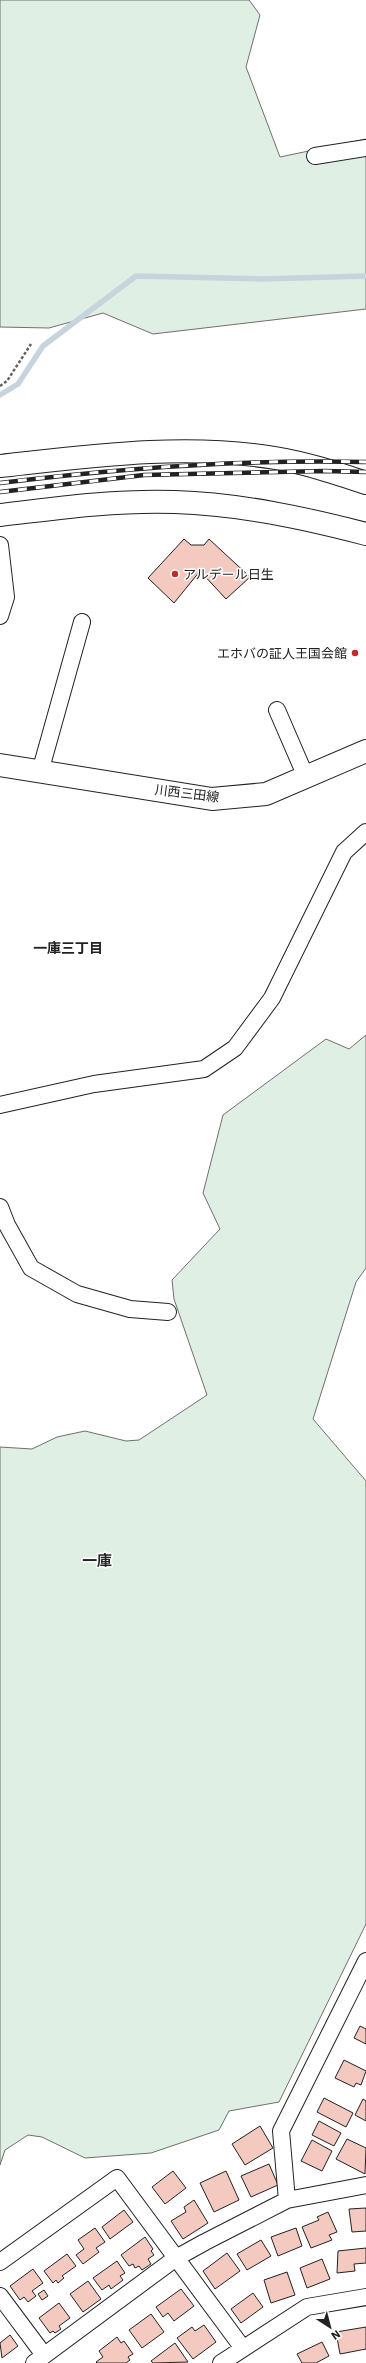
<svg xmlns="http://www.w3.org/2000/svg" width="366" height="2363" viewBox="0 0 366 2363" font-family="'IBM Plex Sans','Noto Sans JP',sans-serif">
<rect width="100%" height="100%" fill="#fff"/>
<path fill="#e0efe3" stroke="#6f6f6f" d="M0 0H249L260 15 246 67 280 157 366 139V309L153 334 103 313 49 328 0 327Z
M366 1035V1268L356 1282 313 1419 366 1481V1924L279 2102 229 2111 219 2130 151 2153 85 2158 42 2137 28 2135 5 2150 0 2165V1447L32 1449 57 1437 85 1431 126 1441 139 1440 207 1395 174 1299 172 1280 220 1229 203 1193 223 1115 326 1039 349 1049Z"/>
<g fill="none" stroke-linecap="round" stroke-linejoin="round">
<path stroke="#c7d3dd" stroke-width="5.5" d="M0 395 18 384 43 346 136 276 263 279 366 276"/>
</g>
<path fill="#f3c9c0" stroke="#222" d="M184 539 191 545H204L209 539 250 577 226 599 200 571 174 603 148 578Z
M360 2026 366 2029V2044L354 2038Z
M344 2060 366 2071 361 2085 356 2083 354 2087 335 2078Z
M324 2098 353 2113 346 2127 317 2112Z
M363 2099 366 2101V2121L355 2115Z
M319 2121 341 2133 334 2146 312 2135Z
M260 2126 273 2148 245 2165 232 2144Z
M347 2139 366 2148 365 2174 336 2159Z
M312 2140 332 2151 322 2171 301 2161Z
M269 2164 278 2185 251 2197 241 2176Z
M173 2171 186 2188 165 2204 152 2187Z
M226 2171 239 2200 214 2212 200 2183Z
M194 2200 208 2223 183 2239 171 2221 186 2212 184 2207Z
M366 2208V2231L352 2232 349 2209Z
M124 2210 133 2222 110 2239 102 2227Z
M328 2212 337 2232 329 2235 332 2240 311 2248 302 2227 319 2220 317 2217Z
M95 2228 105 2242 96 2248 99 2252 83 2264 76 2255 84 2249 78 2240Z
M296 2228 302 2246 278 2256 271 2237Z
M145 2237 153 2249 151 2251 154 2255 148 2259 151 2264 142 2270 139 2266 135 2268 133 2264 129 2266 121 2255Z
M261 2240 271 2256 247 2270 237 2254Z
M366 2248V2263L354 2264 355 2271 337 2273 338 2251Z
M227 2253 240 2271 215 2289 203 2271Z
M67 2254 76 2266 62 2276 64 2278 58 2283 56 2280 53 2283 44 2271Z
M322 2259 330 2279 307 2288 300 2268Z
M117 2261 125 2273 120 2276 123 2280 111 2289 109 2285 102 2290 93 2278Z
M33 2269 43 2283 32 2291 36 2296 28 2302 24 2297 20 2300 10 2286Z
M287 2272 295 2295 271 2303 264 2280Z
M88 2281 101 2299 83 2312 70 2294Z
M181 2289 194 2306 174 2321 168 2313 163 2317 156 2307Z
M44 2290 48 2296 42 2300 38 2294Z
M253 2293 263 2307 241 2323 231 2309Z
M59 2303 70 2318 59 2326 61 2329 55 2333 53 2331 50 2333 39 2318Z
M151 2314 164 2332 142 2348 129 2330Z
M204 2325 216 2342 193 2359 177 2338 192 2327 195 2331Z
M366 2327V2349L340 2354 336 2332Z
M10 2335 18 2346 2 2358 0 2343Z
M117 2337 121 2343 124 2341 133 2354 128 2357 130 2360 126 2363H97L96 2362 103 2357 99 2351Z
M322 2342 329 2356 316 2363H302L297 2354Z
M175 2343 188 2362 153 2363 151 2361Z"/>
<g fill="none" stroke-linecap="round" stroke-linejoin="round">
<defs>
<path id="street" d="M315 156 366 148
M0 545 6 597 0 616
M277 710 306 777
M40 772 82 622
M0 1105 94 1084 204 1069 235 1048 272 998 344 852 366 832
M0 1207 7 1225 31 1268 77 1294 130 1309 168 1312
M287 2200 281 2131 366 1961
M0 2262 117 2178 242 2347
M0 2296 44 2355
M34 2363 176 2258 205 2242 287 2200 366 2185
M221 2363 307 2307 366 2297"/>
<path id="secondary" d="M0 466C91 456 184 443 275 458 306 463 336 473 366 483
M0 515C58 508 116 500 175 502 240 504 304 518 366 534"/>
<path id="primary" d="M0 765 212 799 266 794 366 751"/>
</defs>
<use href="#street" stroke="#222" stroke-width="18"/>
<use href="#secondary" stroke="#222" stroke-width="24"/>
<use href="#primary" stroke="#222" stroke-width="24"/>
<path stroke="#646464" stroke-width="2.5" stroke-dasharray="3 2" stroke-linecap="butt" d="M0 386 7 381 31 344"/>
<use href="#street" stroke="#fff" stroke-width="16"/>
<use href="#secondary" stroke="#fff" stroke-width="22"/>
<use href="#primary" stroke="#fff" stroke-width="22"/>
<defs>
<path id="rail" d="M0 483C121 468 244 459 366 462
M0 492 144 475 324 471 366 472"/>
</defs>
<use href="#rail" stroke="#222" stroke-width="4.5"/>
<use href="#rail" stroke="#fff" stroke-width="3" stroke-dasharray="9" stroke-linecap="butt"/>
</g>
<g fill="#c62828" stroke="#fff" stroke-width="1.5">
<circle cx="175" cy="574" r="4"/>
<circle cx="355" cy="653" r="4"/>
</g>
<g text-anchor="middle" stroke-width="3" stroke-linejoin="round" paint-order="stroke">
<g font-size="13" fill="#222" stroke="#fff" text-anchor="start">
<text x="183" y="579">アルデール日生</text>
<text x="347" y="658" text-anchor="end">エホバの証人王国会館</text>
</g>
<g font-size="13" fill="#222" stroke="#fff">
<text transform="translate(187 793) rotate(7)" y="5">川西三田線</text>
</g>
<g font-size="14" font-weight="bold" fill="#222" stroke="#fff">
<text x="68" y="953">一庫三丁目</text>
</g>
<g font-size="15" font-weight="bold" fill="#222" stroke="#fff">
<text x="97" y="1566">一庫</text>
</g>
</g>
<g transform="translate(330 2327) rotate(144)" stroke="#ffffff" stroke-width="3" paint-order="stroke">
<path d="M0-3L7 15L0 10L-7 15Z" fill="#222222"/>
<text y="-6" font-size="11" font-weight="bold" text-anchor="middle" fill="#222222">N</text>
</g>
</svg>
